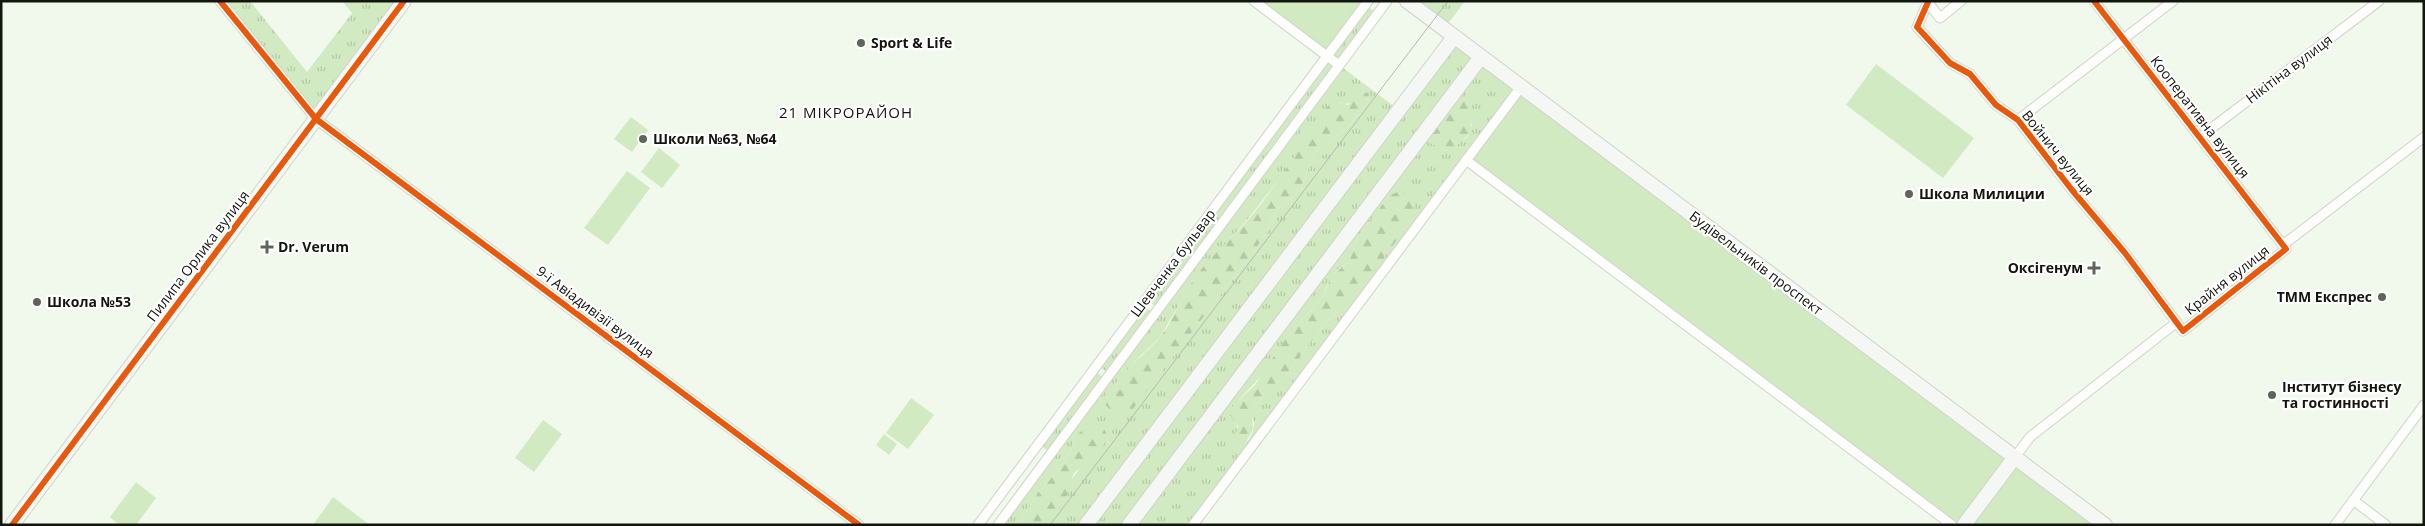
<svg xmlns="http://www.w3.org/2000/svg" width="2425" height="526" viewBox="0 0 2425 526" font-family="'Open Sans',sans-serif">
<defs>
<pattern id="grass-tufts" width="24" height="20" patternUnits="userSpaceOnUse" patternTransform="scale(1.25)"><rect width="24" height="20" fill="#d2eac1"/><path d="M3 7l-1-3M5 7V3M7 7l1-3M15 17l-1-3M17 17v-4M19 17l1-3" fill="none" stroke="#b3c8a5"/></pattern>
<pattern id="forest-firs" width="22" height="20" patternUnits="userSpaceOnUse" patternTransform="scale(1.25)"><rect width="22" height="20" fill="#d2eac1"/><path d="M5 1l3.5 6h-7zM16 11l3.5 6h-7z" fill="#b3c8a5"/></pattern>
</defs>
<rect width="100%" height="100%" fill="#f1f8ec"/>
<path fill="url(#grass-tufts)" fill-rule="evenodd" d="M226 1H250L307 72 352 13 342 1H398L315 111Z
M1416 1H1465L1447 25Z
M1368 7 1375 12 1339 61 1332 55Z
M1455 43 1475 58 1123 525H1092Z
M1328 61 1335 66 1155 306 1149 301Z
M1482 64 1514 88 1187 525H1135ZM1454 104 1469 108V119L1472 125 1468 137 1446 151 1429 140ZM1390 195 1409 221 1347 306 1327 321 1285 376 1256 404 1252 410C1251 415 1253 417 1254 422 1255 431 1248 444 1240 447L1234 440 1238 431 1236 423 1238 401 1263 374 1285 339 1322 298 1328 283 1337 270 1349 262 1358 238Z
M1343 68 1395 107 1080 525H1045L1065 498 1072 479 1080 468 1075 441 1065 462 1036 496 1018 525H1004ZM1363 91 1369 94 1367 102 1347 128 1314 153 1301 188 1296 195 1278 208 1266 233 1254 251 1136 404 1107 398 1136 360 1160 337 1195 278 1248 219 1293 161 1324 112 1340 102 1344 104 1351 103Z
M1145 307 1152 312 1107 372 1100 367Z
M1096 372 1103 377 1049 452 1042 446Z"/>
<path fill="url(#forest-firs)" d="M1363 91 1369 94 1367 102 1347 128 1314 153 1301 188 1296 195 1278 208 1266 233 1254 251 1132 410 1119 415 1112 413 1106 405C1108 381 1145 355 1160 337 1175 319 1181 296 1195 278 1210 256 1232 239 1249 219 1280 181 1305 140 1332 100L1348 105Z
M1464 98 1468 101 1472 132 1449 152 1430 143 1429 140C1435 130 1453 100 1464 98Z
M1401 191 1407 194 1414 205 1412 215 1403 232 1347 306 1327 321 1285 376 1256 404 1252 410 1253 429 1244 446H1237L1234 440 1238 426 1230 415 1232 407 1255 385 1285 339 1322 298 1332 275 1349 262 1358 238 1375 214 1390 195Z
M1091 424C1120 426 1101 454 1088 465 1084 468 1079 468 1075 472 1071 477 1071 485 1069 490 1064 504 1055 515 1045 525H1018L1036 496 1065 462 1079 433Z"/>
<path fill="#d2eac1" d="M1260 1H1362L1325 50Z
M1876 64 1974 138 1943 178 1846 105Z
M1522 94 2007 458 1958 523 1472 160Z
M631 117 648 130 632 152 614 139Z
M659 148 680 165 662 188 641 172Z
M627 171 650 188 608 245 584 228Z
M911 398 934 415 908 449 886 433Z
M543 420 562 434 534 472 515 458Z
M884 434 897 444 889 455 876 445Z
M2015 464 2096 525H1969Z
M136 482 156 498 136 525H119L110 517Z
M333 497 370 525H313Z"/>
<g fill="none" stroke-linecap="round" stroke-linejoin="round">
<defs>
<path id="street" d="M220 1 316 119 859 525
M1254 1 1339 65
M1927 1 1940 18 1961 1
M1928 2 1917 27 1950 63 1970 74 1996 105 2018 120 2072 190 2125 253 2183 331 2286 249 2094 1
M2018 120 2173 1
M2200 137 2379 1
M1466 160 1952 525
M2283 245 2424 137
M2015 457 2030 437 2177 322
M2353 500 2386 525
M978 525 1368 1
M998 525 1387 1
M1193 525 1521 87
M2335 525 2424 405"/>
<path id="secondary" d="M1407 1 2105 525
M12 525 404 1
M1086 525 1454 37
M1129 525 1481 57
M1964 525 2015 457"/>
</defs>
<use href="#street" stroke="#cfd4ca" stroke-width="11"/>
<use href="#secondary" stroke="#cfd4ca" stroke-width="16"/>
<use href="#street" stroke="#fdfefc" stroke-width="9"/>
<use href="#secondary" stroke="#f4f7f3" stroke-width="14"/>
<path stroke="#b7b9b6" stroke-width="1" d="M1050 525 1448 1"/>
<defs>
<path id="cycleway" d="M220 1 316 119 859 525
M1928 2 1917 27 1950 63 1970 74 1996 105 2018 120 2072 190 2125 253 2183 331 2286 249 2094 1
M12 525 404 1"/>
</defs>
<use href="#cycleway" stroke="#fff" stroke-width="9"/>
<use href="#cycleway" stroke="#e8590c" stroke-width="6"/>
</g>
<g fill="#60655c" stroke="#fff" stroke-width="2">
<circle cx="861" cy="43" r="5"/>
<circle cx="643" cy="139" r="5"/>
<circle cx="1909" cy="194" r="5"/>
<path d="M264.5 239.5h5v5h5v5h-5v5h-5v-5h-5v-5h5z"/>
<path d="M2091.5 260.5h5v5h5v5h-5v5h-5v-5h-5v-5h5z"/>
<circle cx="2382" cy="297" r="5"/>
<circle cx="37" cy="302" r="5"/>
<circle cx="2272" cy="395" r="5"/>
</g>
<g text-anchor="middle" stroke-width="4.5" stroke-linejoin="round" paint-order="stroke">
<g font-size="14" font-weight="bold" fill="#12160e" stroke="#fff" text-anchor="start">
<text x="871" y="48">Sport &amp; Life</text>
<text x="653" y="144">Школи №63, №64</text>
<text x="1919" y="199">Школа Милиции</text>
<text x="278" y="252">Dr. Verum</text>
<text x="2083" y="273" text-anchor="end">Оксігенум</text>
<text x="2372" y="302" text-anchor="end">ТММ Експрес</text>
<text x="47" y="307">Школа №53</text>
<text x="2282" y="392">Інститут бізнесу<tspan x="2282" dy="16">та гостинності</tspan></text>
</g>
<g font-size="14" fill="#12160e" stroke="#fff">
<text transform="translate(2289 69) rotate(-37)" y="5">Нікітіна вулиця</text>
<text transform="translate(2200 117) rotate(52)" y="5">Кооперативна вулиця</text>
<text transform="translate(2058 153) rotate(51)" y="5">Войнич вулиця</text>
<text transform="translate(198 256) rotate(-53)" y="5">Пилипа Орлика вулиця</text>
<text transform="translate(1173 263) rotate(-53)" y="5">Шевченка бульвар</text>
<text transform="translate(1756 263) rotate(37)" y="5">Будівельників проспект</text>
<text transform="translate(2227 280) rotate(-38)" y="5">Крайня вулиця</text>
<text transform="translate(595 312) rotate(37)" y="5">9-ї Авіадивізії вулиця</text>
</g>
<g font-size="15" letter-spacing="1" fill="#12160e" stroke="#fff">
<text x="846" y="118">21 МІКРОРАЙОН</text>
</g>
</g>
<rect width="2425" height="526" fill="none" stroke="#12160e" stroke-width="5"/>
</svg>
